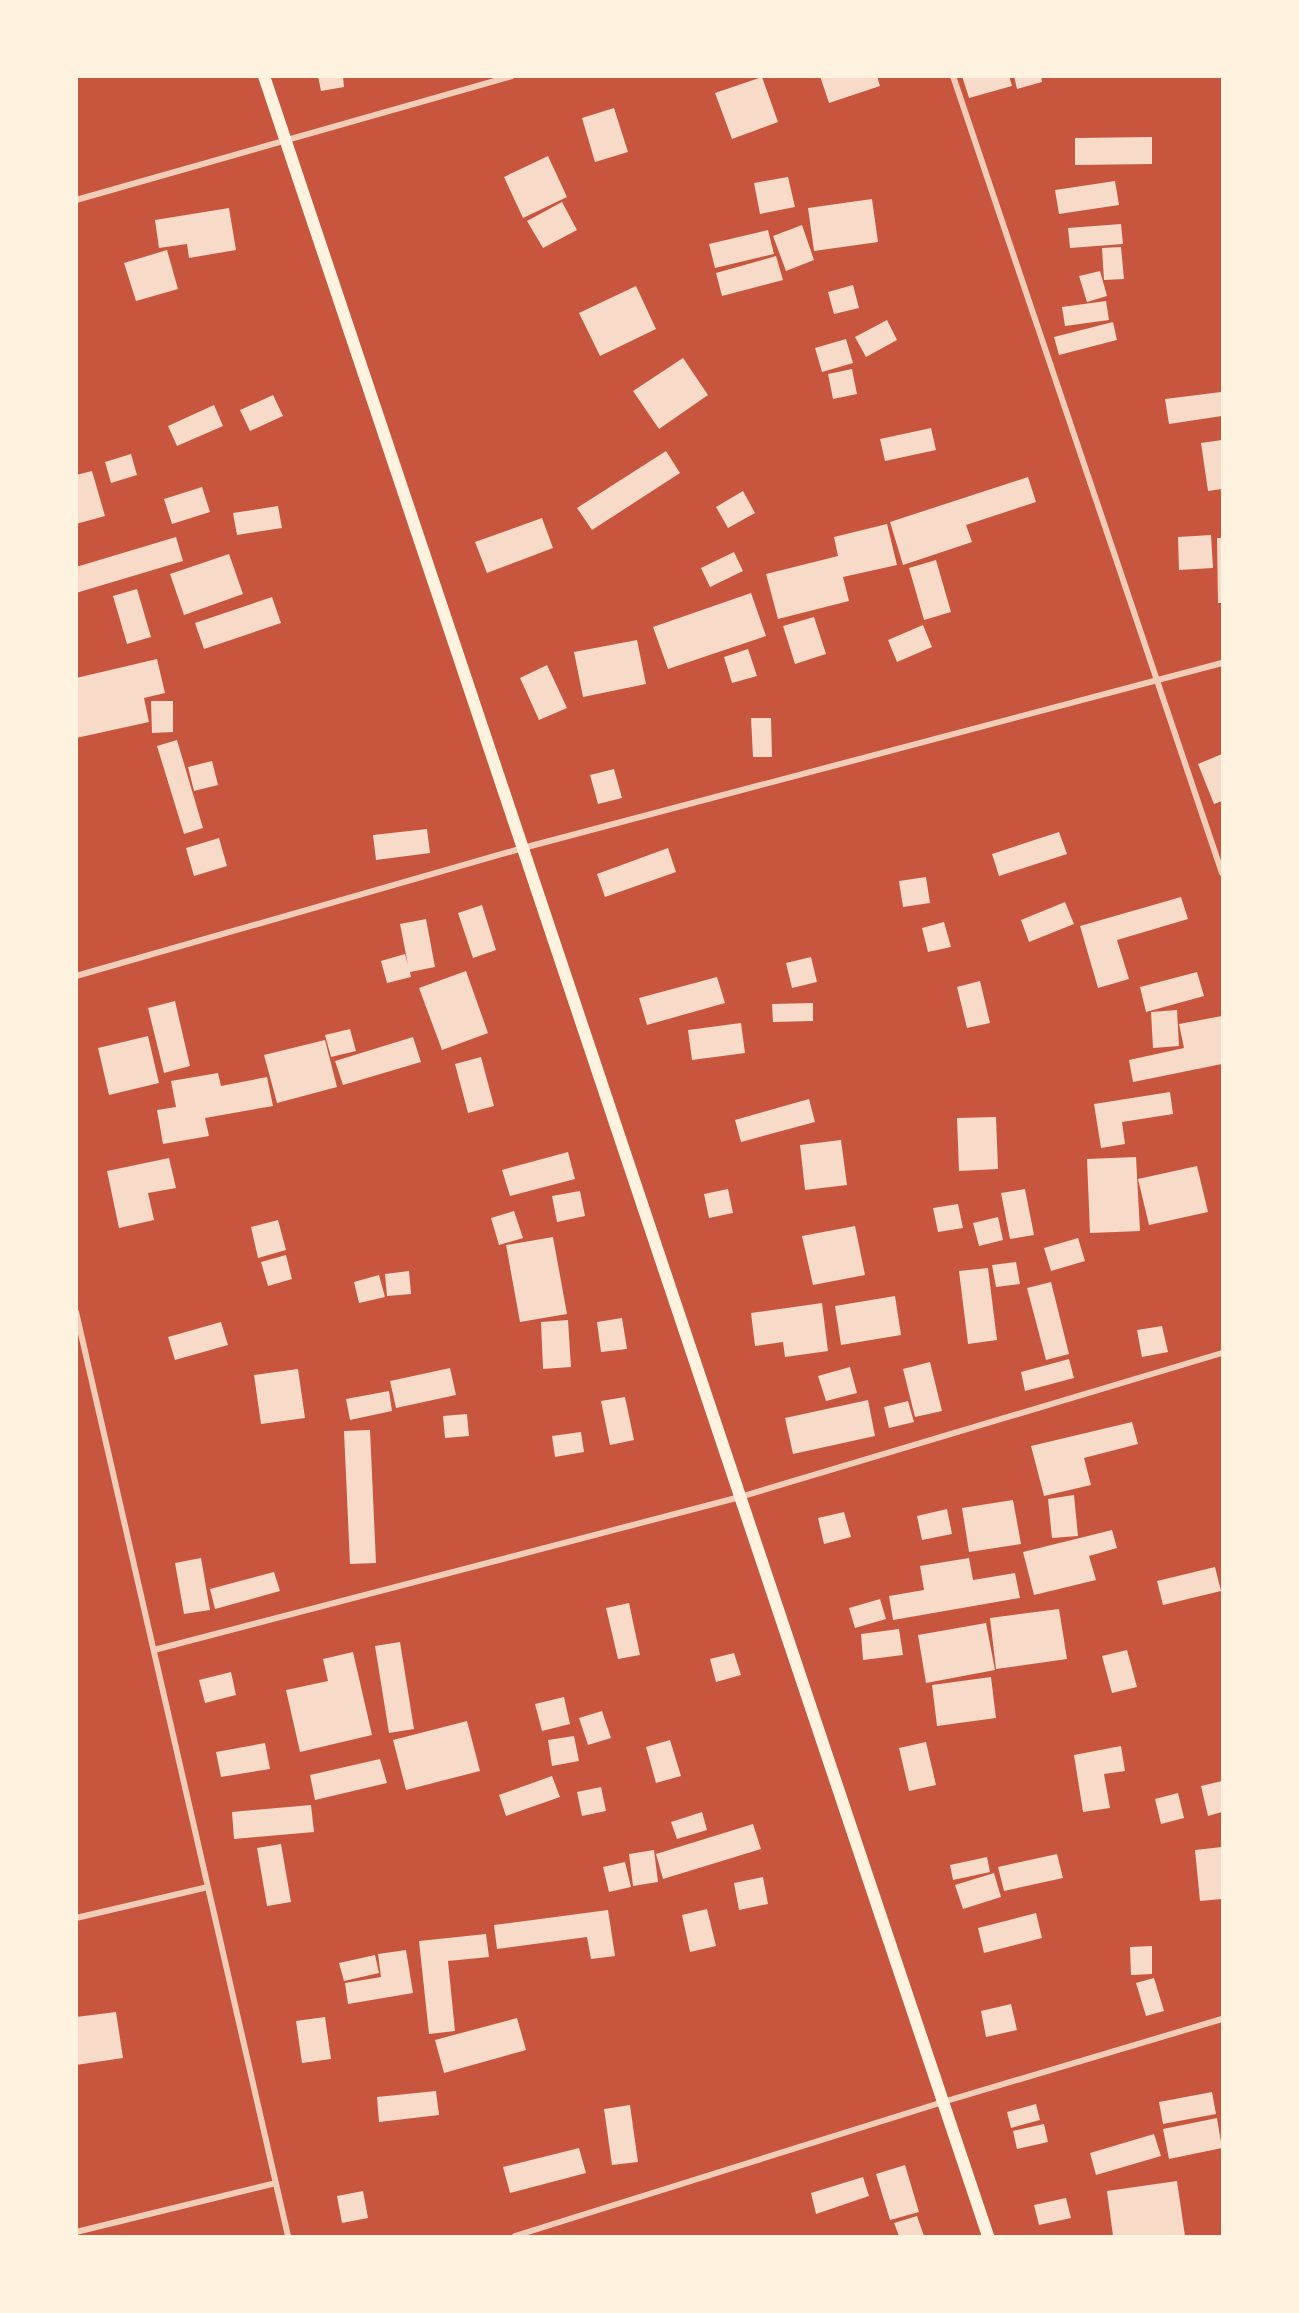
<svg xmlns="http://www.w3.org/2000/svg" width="1299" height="2313" viewBox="0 0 1299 2313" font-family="Overpass,sans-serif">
<rect width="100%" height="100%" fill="#c8553d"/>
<path fill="#f7dbc8" d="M318 76H343L344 87 321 91Z
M820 76H877L880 86 829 103Z
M962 76H1009L1012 86 969 98Z
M1014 76H1041L1042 82 1017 89Z
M762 77 778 122 732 139 715 93Z
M614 108 628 152 595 162 582 118Z
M1152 137V164L1075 165V138Z
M548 156 567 197 523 218 504 177Z
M788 177 795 207 760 214 754 183Z
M1115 181 1119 205 1059 214 1055 190Z
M872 199 878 242 814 251 808 208Z
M562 202 577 230 543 248 527 221Z
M229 208 236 250 189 258 187 244 159 248 155 220Z
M1121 224 1123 244 1070 248 1068 228Z
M802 225 814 260 786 271 773 236Z
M768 230 774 254 715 268 709 244Z
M1121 247 1124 279 1104 280 1102 248Z
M167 250 178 289 136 301 124 263Z
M776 256 783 280 722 296 716 273Z
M1100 271 1107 296 1087 302 1079 276Z
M853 285 859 308 834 314 828 292Z
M636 286 656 329 600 356 579 313Z
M1106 301 1109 320 1065 326 1062 307Z
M887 320 897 340 866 357 855 337Z
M1113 322 1117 340 1059 355 1054 337Z
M846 339 853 363 822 372 815 348Z
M683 358 708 395 659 429 633 391Z
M852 369 857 394 833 399 828 374Z
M1221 392 1222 416 1169 424 1165 399Z
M273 395 283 416 250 431 240 410Z
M214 405 223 426 177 446 168 426Z
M931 428 936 450 885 461 880 439Z
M1222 440V489L1208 491 1201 443Z
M666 451 680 473 592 530 577 508Z
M131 454 137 475 111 483 105 462Z
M92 471 105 516 76 524V475Z
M1028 477 1036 502 966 525 972 542 903 565 890 522Z
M202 487 210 512 172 524 164 499Z
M743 491 755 513 728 528 716 507Z
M278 506 282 528 237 535 233 513Z
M542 518 553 548 487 573 475 542Z
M887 524 897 565 843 577 849 601 778 619 766 574 838 556 834 537Z
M1211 535 1213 568 1179 570 1178 537Z
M176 537 183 561 76 593V567Z
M1217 538H1222V603H1218Z
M734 552 743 571 710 587 701 568Z
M229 554 243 594 184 615 170 574Z
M936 560 951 612 924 620 909 568Z
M137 589 151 637 127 644 113 596Z
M751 593 766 636 668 669 653 627Z
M272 597 281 623 204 649 195 623Z
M814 617 826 654 795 664 783 626Z
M923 625 932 647 897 662 888 640Z
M637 640 646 684 583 697 574 652Z
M748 649 757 676 732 683 724 657Z
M157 659 165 693 144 698 149 722 76 738V678Z
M547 665 567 708 539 720 520 678Z
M151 701H173V732L152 733Z
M751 718H771L772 757H753Z
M177 740 203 828 184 834 157 746Z
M1222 754V801L1214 804 1198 764Z
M212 761 218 785 194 791 188 767Z
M614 769 622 798 598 804 590 775Z
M427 829 430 853 376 860 373 835Z
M1059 832 1067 854 999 876 992 854Z
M219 838 227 866 194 876 186 848Z
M668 848 676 872 605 897 597 874Z
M926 877 930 903 903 907 899 881Z
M1181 897 1188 919 1117 940 1129 979 1098 988 1080 926Z
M1065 902 1074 924 1029 942 1021 920Z
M482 905 496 950 473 958 458 913Z
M426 919 435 967 410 972 411 977 387 983 381 961 405 954 408 965 400 924Z
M944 922 951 947 928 952 922 928Z
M811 957 817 982 792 988 786 963Z
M466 971 488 1033 442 1050 419 988Z
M1197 972 1204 996 1146 1012 1140 987Z
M717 977 725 1003 647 1025 639 998Z
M980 981 990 1023 967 1028 957 987Z
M175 1001 190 1066 164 1073 148 1008Z
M813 1003V1021L773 1022 772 1004Z
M1177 1010 1179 1046 1153 1048 1151 1012Z
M1222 1016V1064L1133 1082 1129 1060 1184 1048 1179 1024Z
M741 1023 745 1053 692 1060 688 1030Z
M350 1029 356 1051 331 1057 325 1035Z
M148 1036 159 1083 109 1095 98 1048Z
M413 1037 421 1062 343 1085 335 1061Z
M325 1040 337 1087 277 1103 264 1055Z
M481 1057 494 1106 468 1113 455 1064Z
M218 1073 221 1086 267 1077 273 1106 205 1118 209 1136 163 1144 157 1110 176 1107 171 1081Z
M1170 1092 1173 1114 1122 1122 1125 1144 1101 1148 1094 1104Z
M809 1099 815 1122 741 1142 735 1120Z
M996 1117 998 1169 959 1171 957 1118Z
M841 1140 847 1185 805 1190 800 1145Z
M568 1152 575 1179 510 1196 502 1170Z
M1136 1157 1140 1231 1090 1233 1087 1159Z
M169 1158 176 1188 148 1193 154 1220 119 1228 107 1171Z
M1197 1166 1208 1212 1149 1225 1138 1179Z
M728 1189 733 1213 709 1218 704 1194Z
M1025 1189 1034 1235 1010 1239 1001 1193Z
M580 1191 585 1216 557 1222 552 1196Z
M958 1204 963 1228 938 1232 933 1208Z
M514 1211 523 1238 499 1245 491 1218Z
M998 1217 1003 1240 979 1246 973 1223Z
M278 1220 286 1250 258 1258 251 1227Z
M855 1226 865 1275 813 1285 802 1236Z
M553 1237 567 1314 520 1322 506 1245Z
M1078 1238 1085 1261 1051 1271 1044 1248Z
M286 1255 292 1279 268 1286 261 1262Z
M1016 1262 1020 1284 996 1287 992 1265Z
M988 1268 997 1340 968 1344 959 1271Z
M409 1271 411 1294 387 1296 385 1274Z
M379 1275 385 1297 359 1303 354 1282Z
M1051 1282 1069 1354 1046 1360 1027 1288Z
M895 1296 901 1335 841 1345 835 1306Z
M822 1303 828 1351 785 1357 783 1342 755 1346 751 1313Z
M622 1318 627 1349 601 1352 597 1322Z
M568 1320 571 1367 543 1369 541 1322Z
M221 1322 228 1345 175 1360 168 1337Z
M1162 1326 1168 1352 1142 1357 1137 1330Z
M1069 1359 1074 1378 1025 1391 1021 1372Z
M930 1362 942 1411 915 1417 903 1369Z
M850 1367 857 1393 826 1401 818 1376Z
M450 1368 456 1395 396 1408 390 1381Z
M298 1369 305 1418 261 1424 254 1375Z
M389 1391 392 1411 350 1420 346 1399Z
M625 1397 634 1440 610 1445 601 1401Z
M868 1400 875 1436 793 1454 785 1418Z
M908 1401 914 1422 889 1428 884 1407Z
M467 1414 469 1436 445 1438 443 1416Z
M1132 1422 1138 1444 1084 1458 1091 1485 1044 1496 1031 1446Z
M370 1430 376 1563 350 1564 344 1431Z
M581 1432 584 1452 555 1457 552 1436Z
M1074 1495 1078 1536 1052 1538 1048 1499Z
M1013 1500 1021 1544 969 1552 962 1508Z
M947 1509 952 1534 922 1540 917 1516Z
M844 1512 851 1537 824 1544 818 1518Z
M1112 1530 1117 1548 1089 1556 1096 1580 1034 1595 1023 1552Z
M201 1558 210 1610 184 1614 175 1563Z
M969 1558 973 1580 1015 1573 1020 1598 893 1620 889 1596 924 1590 920 1566Z
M1215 1567 1221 1591 1163 1605 1157 1581Z
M274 1572 280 1591 215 1609 210 1589Z
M880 1599 886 1619 855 1628 849 1608Z
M629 1603 640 1655 618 1659 606 1608Z
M1059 1609 1067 1659 996 1669 990 1618Z
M986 1623 995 1670 926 1683 918 1635Z
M899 1629 903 1655 863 1660 861 1634Z
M400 1642 414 1729 389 1733 375 1646Z
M1127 1650 1137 1687 1112 1693 1102 1656Z
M353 1652 372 1735 300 1752 286 1690 328 1681 323 1659Z
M734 1653 741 1675 716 1682 710 1659Z
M231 1672 236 1695 205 1703 199 1680Z
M991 1677 996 1718 937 1726 932 1685Z
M564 1697 570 1724 542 1731 535 1704Z
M602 1711 611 1738 588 1745 579 1718Z
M467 1721 480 1771 406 1790 393 1740Z
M574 1736 579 1761 552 1766 548 1740Z
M670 1740 681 1776 656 1783 646 1747Z
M926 1742 936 1785 909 1791 899 1748Z
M265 1743 270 1769 221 1777 216 1752Z
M1121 1746 1125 1771 1104 1774 1110 1808 1083 1812 1074 1755Z
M380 1759 387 1783 315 1800 310 1775Z
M552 1776 560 1797 506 1816 499 1795Z
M1222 1781V1812L1208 1816 1201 1786Z
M601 1787 606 1811 582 1816 577 1792Z
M1178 1793 1184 1818 1161 1824 1155 1799Z
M311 1805 314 1832 234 1839 232 1812Z
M702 1812 707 1830 677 1839 671 1822Z
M753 1824 761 1849 663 1879 656 1854Z
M281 1844 291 1902 267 1906 257 1848Z
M1222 1847V1899L1200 1901 1195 1850Z
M654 1850 658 1882 633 1886 629 1854Z
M1057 1854 1063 1878 1004 1891 998 1867Z
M987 1857 990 1872 953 1880 950 1865Z
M625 1862 631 1887 609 1892 603 1867Z
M994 1873 1001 1897 963 1909 955 1885Z
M763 1877 768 1904 739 1910 734 1883Z
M707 1909 716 1946 690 1952 682 1915Z
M608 1910 615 1956 591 1959 587 1937 497 1949 494 1925Z
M1036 1913 1042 1938 984 1953 978 1928Z
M486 1934 489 1957 448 1961 455 2031 429 2034 419 1941Z
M1152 1946V1974L1131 1975 1130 1947Z
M406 1950 413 1993 348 2004 345 1983 381 1977 378 1954Z
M375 1955 379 1973 344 1981 339 1963Z
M1154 1978 1164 2011 1146 2016 1136 1983Z
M1011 2004 1017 2030 986 2037 981 2011Z
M116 2012 123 2058 76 2065V2017Z
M325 2017 331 2059 302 2063 296 2021Z
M517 2018 526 2050 444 2073 435 2040Z
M436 2091 439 2115 379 2122 377 2097Z
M1212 2092 1216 2114 1163 2124 1159 2102Z
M1036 2104 1040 2120 1011 2128 1007 2112Z
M630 2105 638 2162 612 2165 604 2109Z
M1217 2118 1222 2148 1169 2159 1163 2129Z
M1044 2124 1048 2142 1017 2149 1013 2131Z
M1154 2134 1161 2156 1096 2175 1090 2153Z
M579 2148 586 2173 510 2193 503 2167Z
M905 2165 919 2212 890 2220 876 2174Z
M863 2177 869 2196 816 2214 811 2193Z
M1177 2181 1185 2236H1113L1107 2191Z
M363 2191 368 2218 342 2223 337 2196Z
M1066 2198 1071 2218 1039 2225 1034 2205Z
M917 2216 924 2236H899L894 2223Z"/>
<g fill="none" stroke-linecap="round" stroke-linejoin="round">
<path stroke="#f1ccb7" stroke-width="6" d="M953 76 1222 873
M76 200 512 76
M76 976 523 848 1222 663
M76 1312 288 2236
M154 1650 740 1497 1222 1353
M76 1918 208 1887
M76 2232 276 2183
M515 2236 943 2102 1222 2019"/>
<path stroke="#fff3e0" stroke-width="12" d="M264 76 988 2236"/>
</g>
<rect width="1299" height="2313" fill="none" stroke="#fff3e0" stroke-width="156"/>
</svg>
